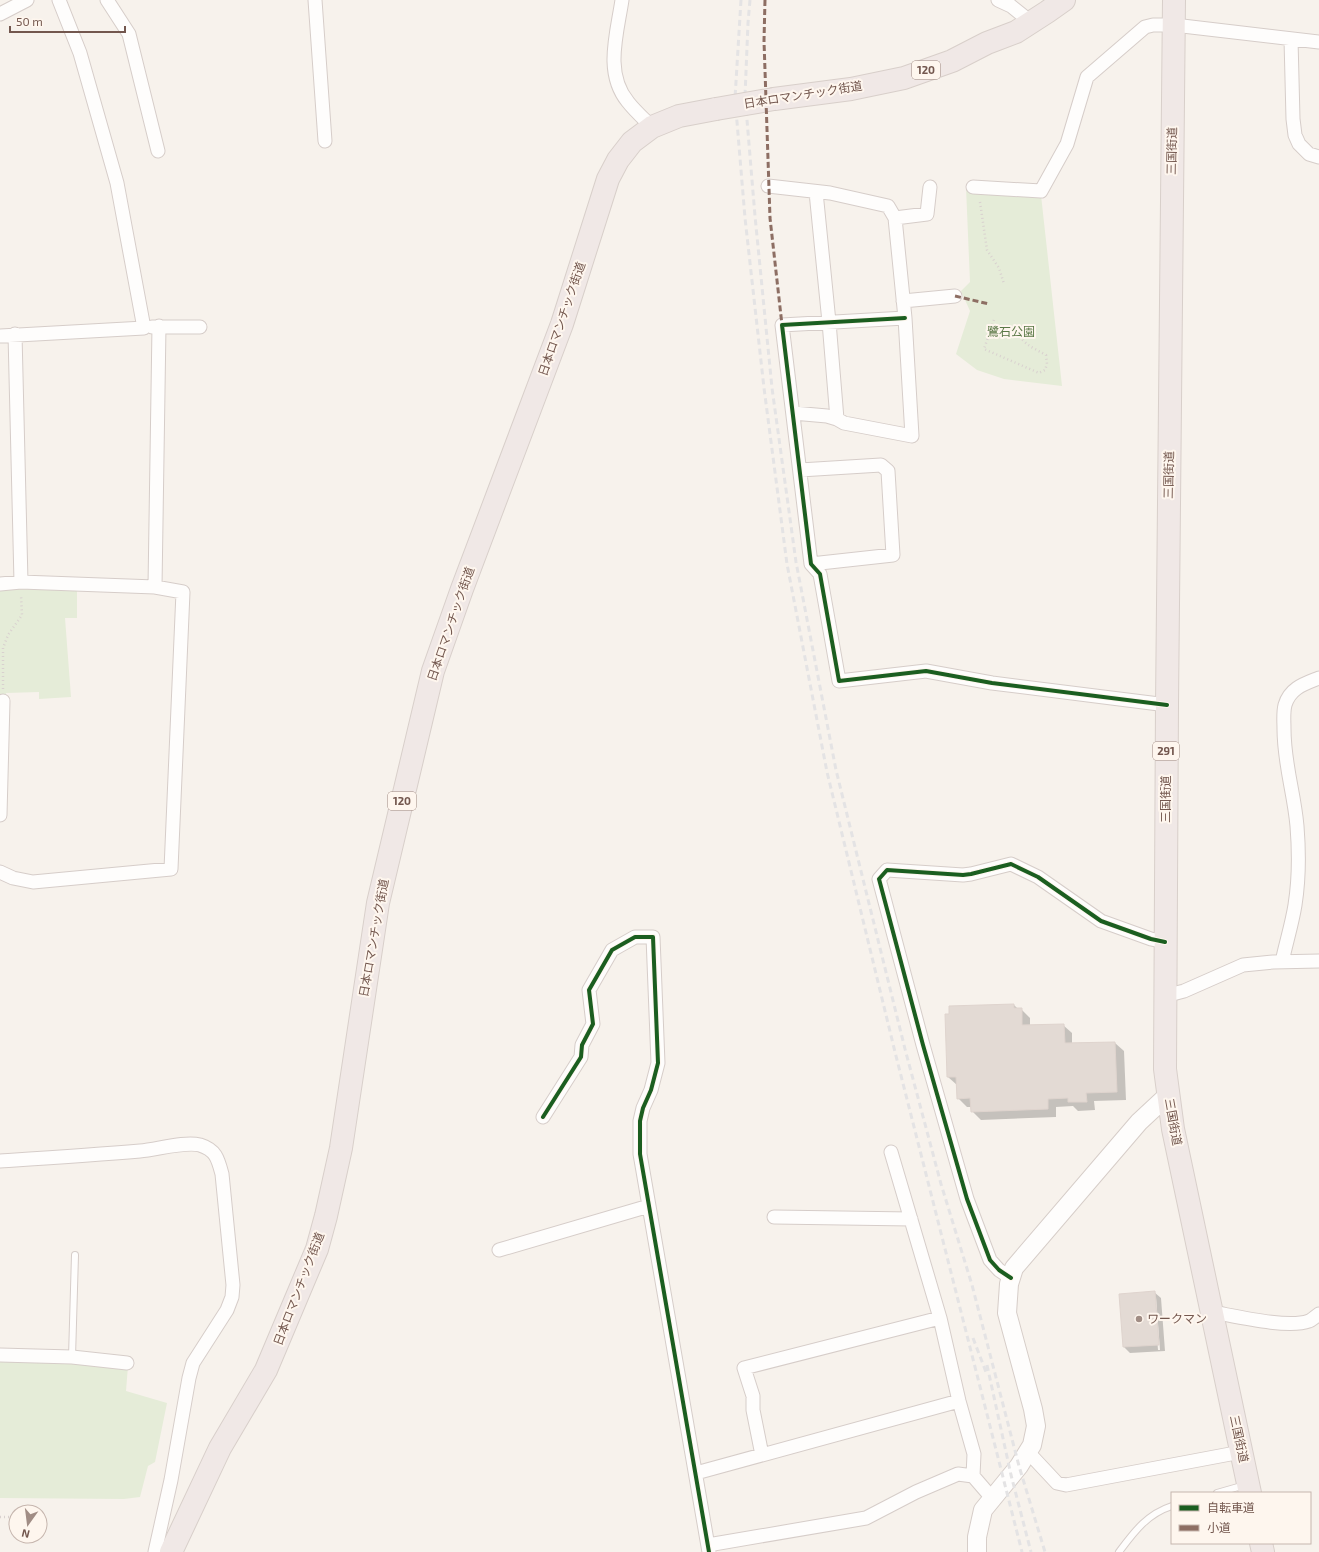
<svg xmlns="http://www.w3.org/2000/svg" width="1319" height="1552" viewBox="0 0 1319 1552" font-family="'Exo 2','Noto Sans JP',sans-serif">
<rect width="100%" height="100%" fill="#f7f2ec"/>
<path fill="#e5ecd8" d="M966 187 1041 195 1062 386 1004 379 977 370 956 354 970 311 961 291 970 282Z
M77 586V618H65L71 697 39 699V692L6 693V701L0 702V589Z
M0 1359 128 1366 126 1391 167 1403 155 1462 148 1466 140 1497 124 1499 0 1498Z"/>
<path fill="#0003" fill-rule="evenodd" d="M1014 1005 1018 1009H1021L1030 1018V1026L1063 1025 1072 1033V1044L1115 1043 1124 1051 1126 1100 1094 1101 1095 1110 1078 1111 1073 1106 1056 1107V1117L981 1120 972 1111V1107H967L958 1098 957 1085 948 1077Z
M1154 1292 1161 1298 1165 1351 1130 1353 1124 1347ZM1154 1297H1156L1160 1350H1158Z"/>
<path fill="#e3dad4" stroke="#dfd4ce" d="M1014 1004V1008H1022V1025L1064 1024 1065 1043 1115 1042 1117 1092 1086 1093 1087 1102H1068V1098L1048 1099V1109L971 1112 970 1098 957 1099 956 1077H947L945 1014H949V1006Z
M1155 1291 1159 1345 1123 1347 1119 1294Z"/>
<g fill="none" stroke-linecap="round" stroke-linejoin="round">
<defs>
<path id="lane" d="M72 1357 75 1255
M1217 1493 1245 1485
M1119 1552C1134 1532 1147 1514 1172 1506"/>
<path id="street" d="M107 0 129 34 158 151
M315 0 325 141
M622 0C617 34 604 73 628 102 635 111 644 119 652 127
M998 0 1011 6 1031 22
M0 14 27 0
M1291 39 1293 119 1295 135 1299 144 1309 154 1319 157
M768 186 830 193 888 206 895 218 905 318 912 436 844 423 837 419 829 322 816 192
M973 187 1041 191 1067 144 1087 77 1145 27 1153 25H1174L1319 42
M895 218 927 214 930 187
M903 301 955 296
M905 318 782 325 811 564 820 574 839 681 926 671 992 683 1167 705
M152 327H200
M15 334 21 582
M0 336 144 328 117 183 80 53 59 0
M793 413 827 416 837 419
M800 470 881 465 888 471 893 555 811 564
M0 584 21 582 155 587 183 592 171 869 33 882 13 878 0 872
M155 587 159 326
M0 815 3 701
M1282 962C1286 943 1292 924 1295 905 1299 880 1299 851 1297 826 1294 792 1284 764 1284 729 1284 721 1283 713 1285 705 1290 688 1304 684 1319 678
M1165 996 1184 991 1243 965 1273 962 1319 961
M543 1117 581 1057 582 1045 593 1024 589 990 612 950 635 937H653L658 1063 651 1090 643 1108 640 1121V1154L709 1552
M891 1152 940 1318 959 1401 974 1454 973 1476 992 1498
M0 1161C46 1158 93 1155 140 1151 156 1150 184 1141 200 1145 216 1150 218 1159 222 1174L233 1285 232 1297 227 1310 193 1363 189 1378 171 1480 155 1552
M774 1217 911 1219
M499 1250 649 1206
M1011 1278 999 1270 990 1260 967 1199 923 1045 879 879 887 870 963 875 971 874 1011 864 1038 877 1101 921 1151 939 1165 942
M1212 1312C1235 1316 1288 1329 1309 1321 1312 1320 1316 1316 1319 1314
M0 1355 72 1357 127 1363
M1028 1452 1057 1483 1066 1485 1241 1452
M762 1455 753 1410V1396L744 1368 940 1318
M696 1473 959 1401
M708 1545 866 1518 916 1492 958 1474 973 1476"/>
<path id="secondary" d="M977 1552V1537L983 1510 1019 1466 1032 1445 1036 1426 1033 1409 1007 1313 1009 1284 1014 1268 1139 1122 1168 1095"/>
<path id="highway" d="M1174 0 1167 705 1165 1069 1173 1129 1250 1493
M774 99 851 89 904 78 952 61 987 43 1016 32 1047 12 1064 0
M1261 1543 1263 1552
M171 1552 220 1448 266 1370 317 1249 326 1216 341 1148 378 903 433 671 462 589 562 324 608 179 618 160 632 142 652 127 679 116 716 109"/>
</defs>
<use href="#lane" stroke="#d6cdc9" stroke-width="8"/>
<use href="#street" stroke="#d6cdc9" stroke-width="15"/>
<use href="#secondary" stroke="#d6cdc8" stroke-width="20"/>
<use href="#highway" stroke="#d8cfca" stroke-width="24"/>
<path stroke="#d9d1cf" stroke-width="2.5" stroke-dasharray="1 3" stroke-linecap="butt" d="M980 202 987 250 999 268 1004 284
M994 320 984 349 1039 373 1045 370 1047 364 1046 355C1028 345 1022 344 1013 324
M3 689V648L8 635 22 615 21 595
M0 1517H16"/>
<use href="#lane" stroke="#fefdfc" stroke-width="6"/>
<use href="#street" stroke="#fefdfc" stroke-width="13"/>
<use href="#secondary" stroke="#fefdfc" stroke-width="18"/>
<use href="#highway" stroke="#f0e8e6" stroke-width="22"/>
<path stroke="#e4e3e4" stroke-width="3" stroke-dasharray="6 4" stroke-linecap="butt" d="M741 0 735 98 745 218 764 388 787 564 827 772 895 1052 1022 1552
M750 0 748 23 745 96 755 216 772 388 796 562 836 770 905 1049 941 1184 972 1285 1019 1466 1045 1552
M973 1338 986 1372
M987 1365 1011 1475 1031 1552"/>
<defs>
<path id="highway-bridge" d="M716 109 774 99"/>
</defs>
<use href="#highway-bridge" stroke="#d8cfca" stroke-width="24" stroke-linecap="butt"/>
<use href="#highway-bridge" stroke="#f0e8e6" stroke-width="22"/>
<path stroke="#8d6e63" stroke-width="3" stroke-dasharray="6 3" stroke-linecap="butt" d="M765 0 764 41 770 218 782 325
M955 296 989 304"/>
<defs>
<path id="cycleway" d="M905 318 782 325 811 564 820 574 839 681 926 671 992 683 1167 705
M543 1117 581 1057 582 1045 593 1024 589 990 612 950 635 937H653L658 1063 651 1090 643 1108 640 1121V1154L709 1552
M1011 1278 999 1270 990 1260 967 1199 923 1045 879 879 887 870 963 875 971 874 1011 864 1038 877 1101 921 1151 939 1165 942"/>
</defs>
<use href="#cycleway" stroke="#fef6ee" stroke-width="6"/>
<use href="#cycleway" stroke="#1b5e20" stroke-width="4"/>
</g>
<circle fill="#a18d85" stroke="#fef6ee" stroke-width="1.5" cx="1139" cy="1319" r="4"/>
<g text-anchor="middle" stroke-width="4" stroke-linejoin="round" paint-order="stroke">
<g fill="#fef6ee" stroke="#9d877e" stroke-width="1">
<rect x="912" y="61" width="28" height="18" rx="3"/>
<rect x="1153" y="742" width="26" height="18" rx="3"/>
<rect x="388" y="792" width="28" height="18" rx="3"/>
</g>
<g font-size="11" font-weight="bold" fill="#73574e">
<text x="926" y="74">120</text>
<text x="1166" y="755">291</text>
<text x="402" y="805">120</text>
</g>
<g font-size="12" fill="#73574e" stroke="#fef6ee">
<text transform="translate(803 95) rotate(-9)" y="4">日本ロマンチック街道</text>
<text transform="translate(1172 151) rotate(-89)" y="4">三国街道</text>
<text transform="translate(562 319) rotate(-71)" y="4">日本ロマンチック街道</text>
<text transform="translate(1169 475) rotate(-89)" y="4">三国街道</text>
<text transform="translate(451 624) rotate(-71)" y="4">日本ロマンチック街道</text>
<text transform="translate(1166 799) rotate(-90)" y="4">三国街道</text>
<text transform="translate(374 938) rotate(-80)" y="4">日本ロマンチック街道</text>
<text transform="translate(1173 1122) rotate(80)" y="4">三国街道</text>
<text transform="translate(299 1289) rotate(-69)" y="4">日本ロマンチック街道</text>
<text transform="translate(1239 1439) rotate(78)" y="4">三国街道</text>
</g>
<g font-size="12" fill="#5a7846" stroke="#fef6ee">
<text x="1011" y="336">鷺石公園</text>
</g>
<g font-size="12" fill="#73574e" stroke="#fef6ee" text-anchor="start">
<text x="1147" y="1323">ワークマン</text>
</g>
</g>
<rect x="1171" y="1492" width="140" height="52" fill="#fef6ee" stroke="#c6b6ae"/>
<rect x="1179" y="1505" width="20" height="6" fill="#1b5e20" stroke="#c6b6ae"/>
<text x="1207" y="1512" font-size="12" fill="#73574e">自転車道</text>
<rect x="1179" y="1525" width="20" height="6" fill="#8d6e63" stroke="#c6b6ae"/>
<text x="1207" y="1532" font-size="12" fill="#73574e">小道</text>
<g transform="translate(28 1524) rotate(194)"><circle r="19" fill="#fef6ee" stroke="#c6b6ae"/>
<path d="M0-3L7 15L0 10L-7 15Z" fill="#a18d85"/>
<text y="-6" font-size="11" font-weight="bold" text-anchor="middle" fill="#73574e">N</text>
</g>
<path d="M10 26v6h115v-6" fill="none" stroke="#73574e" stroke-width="2"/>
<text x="16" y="26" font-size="12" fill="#73574e" stroke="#fef6ee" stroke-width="3" paint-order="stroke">50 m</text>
</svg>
